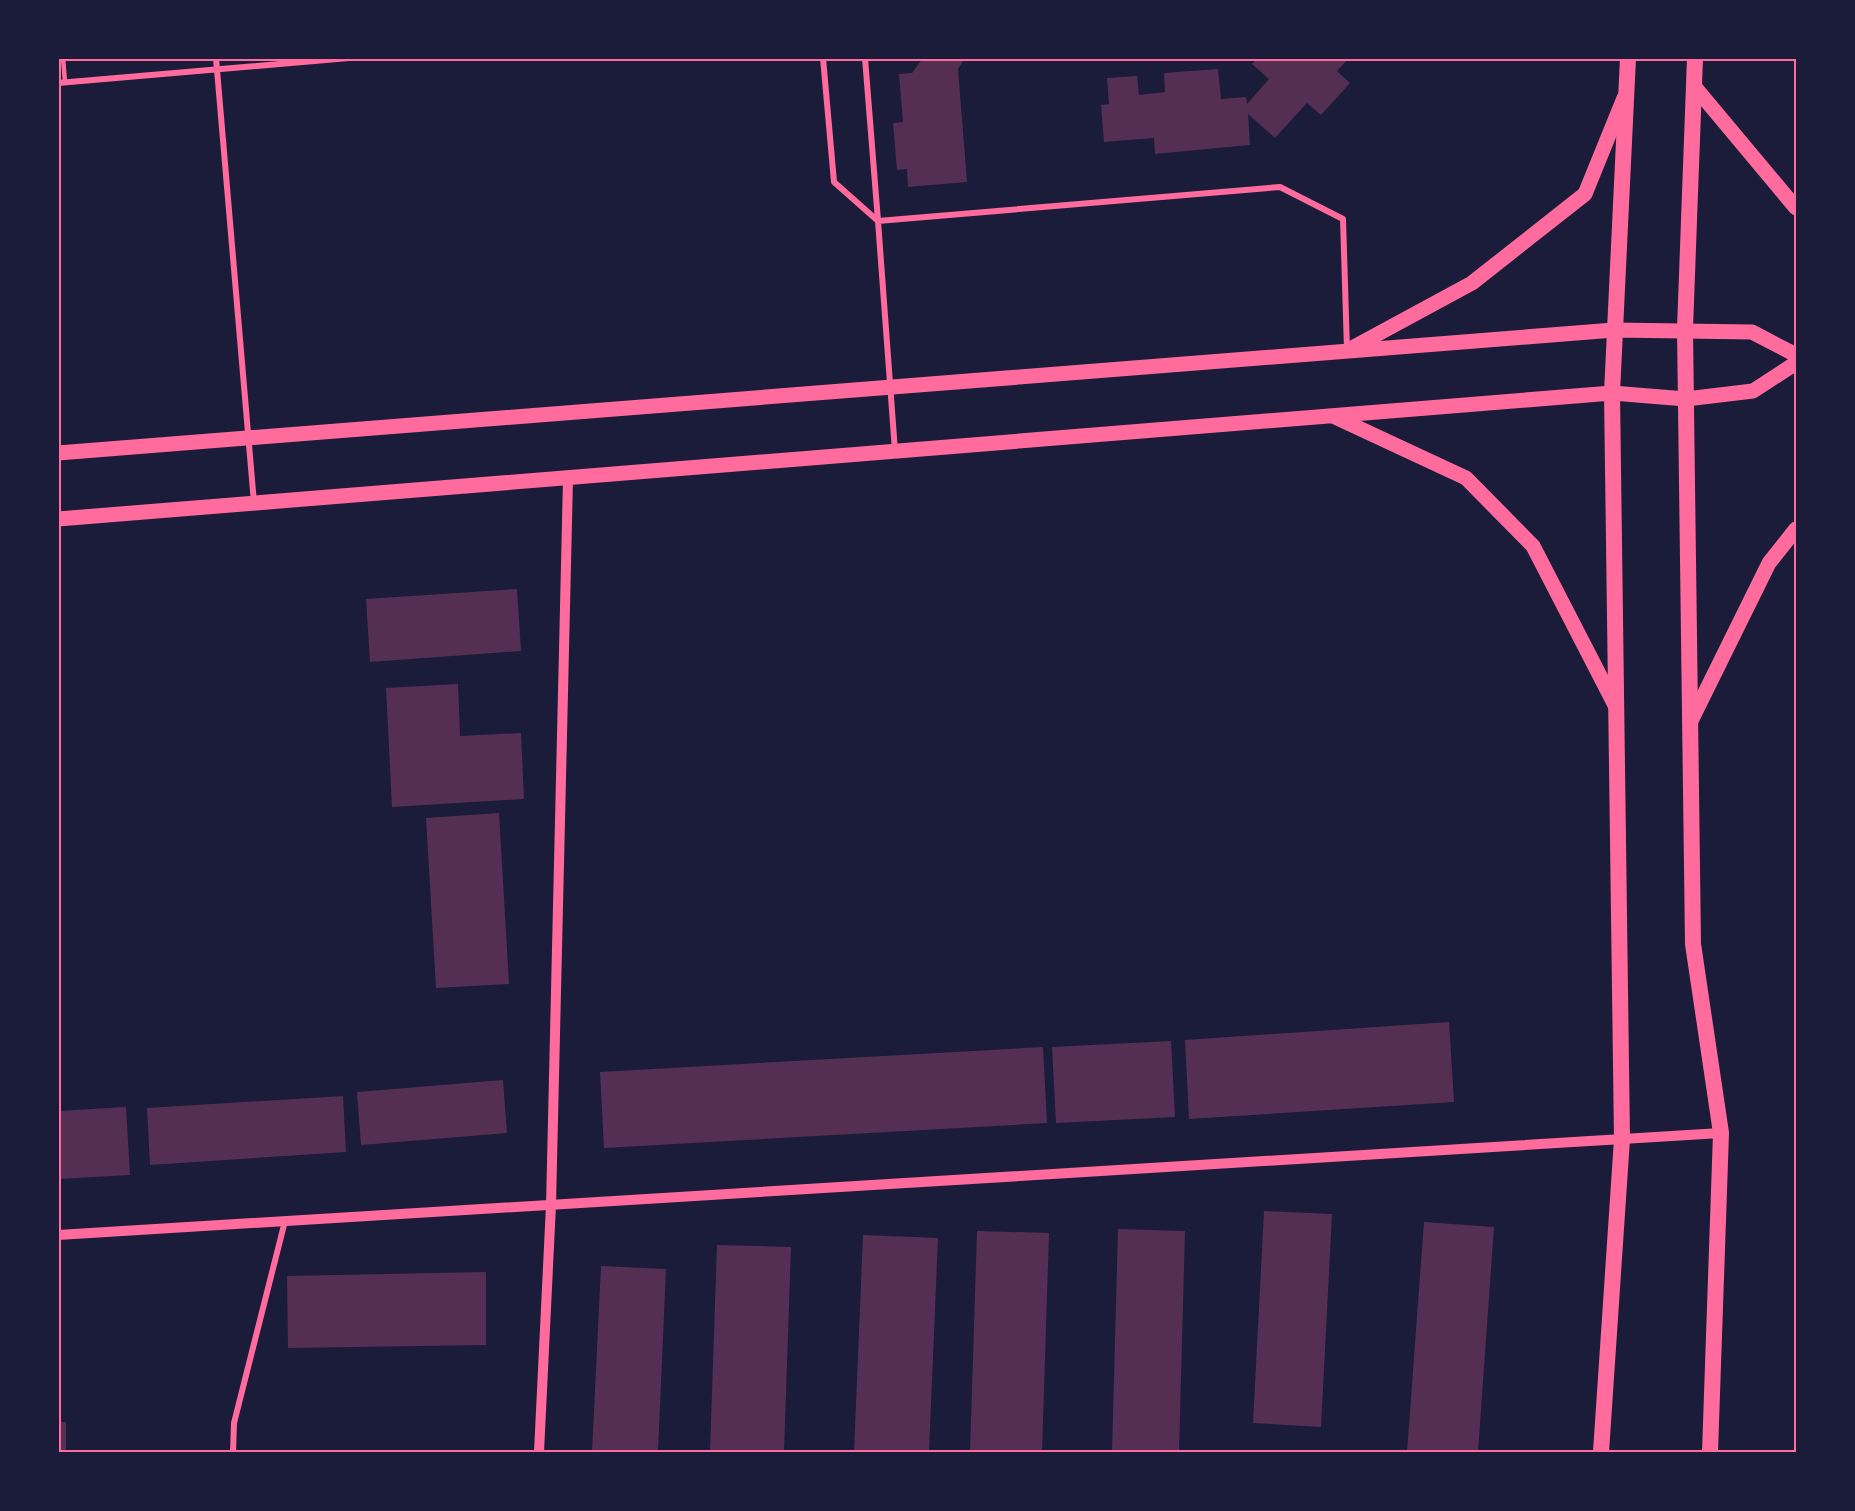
<svg xmlns="http://www.w3.org/2000/svg" width="1855" height="1511" viewBox="0 0 1855 1511" font-family="Manrope,sans-serif">
<rect width="100%" height="100%" fill="#1b1b3a"/>
<path fill="#542f53" d="M923 58H965L958 69 967 182 908 187 907 169 897 170 893 123 903 122 899 74 912 73Z
M1257 58H1349L1337 71 1350 83 1321 115 1307 103 1275 138 1248 114 1250 145 1155 154 1154 138 1104 142 1101 105 1109 104 1107 78 1137 76 1139 95 1165 92 1164 73 1218 69 1221 99 1246 97 1247 104 1269 79 1252 64Z
M517 589 521 651 370 662 366 599Z
M458 684 460 736 521 733 524 799 392 807 386 688Z
M499 813 509 984 436 988 426 818Z
M1449 1022 1454 1102 1189 1119 1185 1040Z
M1171 1041 1175 1117 1056 1123 1052 1047Z
M1043 1047 1047 1123 604 1148 600 1072Z
M503 1080 507 1133 361 1145 357 1092Z
M343 1096 346 1152 150 1165 147 1108Z
M126 1107 130 1175 58 1179V1111Z
M1264 1211 1332 1214 1321 1427 1253 1423Z
M1424 1222 1494 1227 1478 1452H1407Z
M1118 1229 1185 1231 1179 1452H1112Z
M977 1231 1049 1233 1042 1452H970Z
M863 1235 938 1238 929 1452H854Z
M717 1245 791 1247 784 1452H710Z
M601 1266 666 1269 658 1452H592Z
M486 1272V1345L288 1348 287 1276Z
M58 1422H66V1452H58Z"/>
<g fill="none" stroke-linecap="round" stroke-linejoin="round">
<path stroke="#ff6b9d" stroke-width="4.5" d="M63 58 65 82"/>
<path stroke="#ff6b9d" stroke-width="6" d="M216 58 254 503
M823 58 834 182 878 221 895 451
M865 58 878 221 1280 187 1343 219 1347 350
M58 83 349 58
M233 1452 234 1423 285 1221"/>
<path stroke="#ff6b9d" stroke-width="10" d="M58 1235 1721 1133
M539 1452 551 1205 568 479"/>
<path stroke="#ff6b9d" stroke-width="15" d="M1694 86 1796 208
M1352 348 1472 283 1585 194 1624 98
M1335 417 1466 478 1533 546 1616 707
M58 453 1614 330 1752 332 1796 355
M58 519 1612 393 1686 399 1753 391 1796 363
M1690 723 1769 563 1796 529"/>
<path stroke="#ff6b9d" stroke-width="16" d="M1695 58 1685 329 1693 944 1721 1133 1710 1452
M1601 1452 1622 1139 1612 393 1628 58"/>
</g>
<rect width="1855" height="1511" fill="none" stroke="#1b1b3a" stroke-width="120"/>
<rect x="60" y="60" width="1735" height="1391" fill="none" stroke="#ff6b9d" stroke-width="2"/>
</svg>
